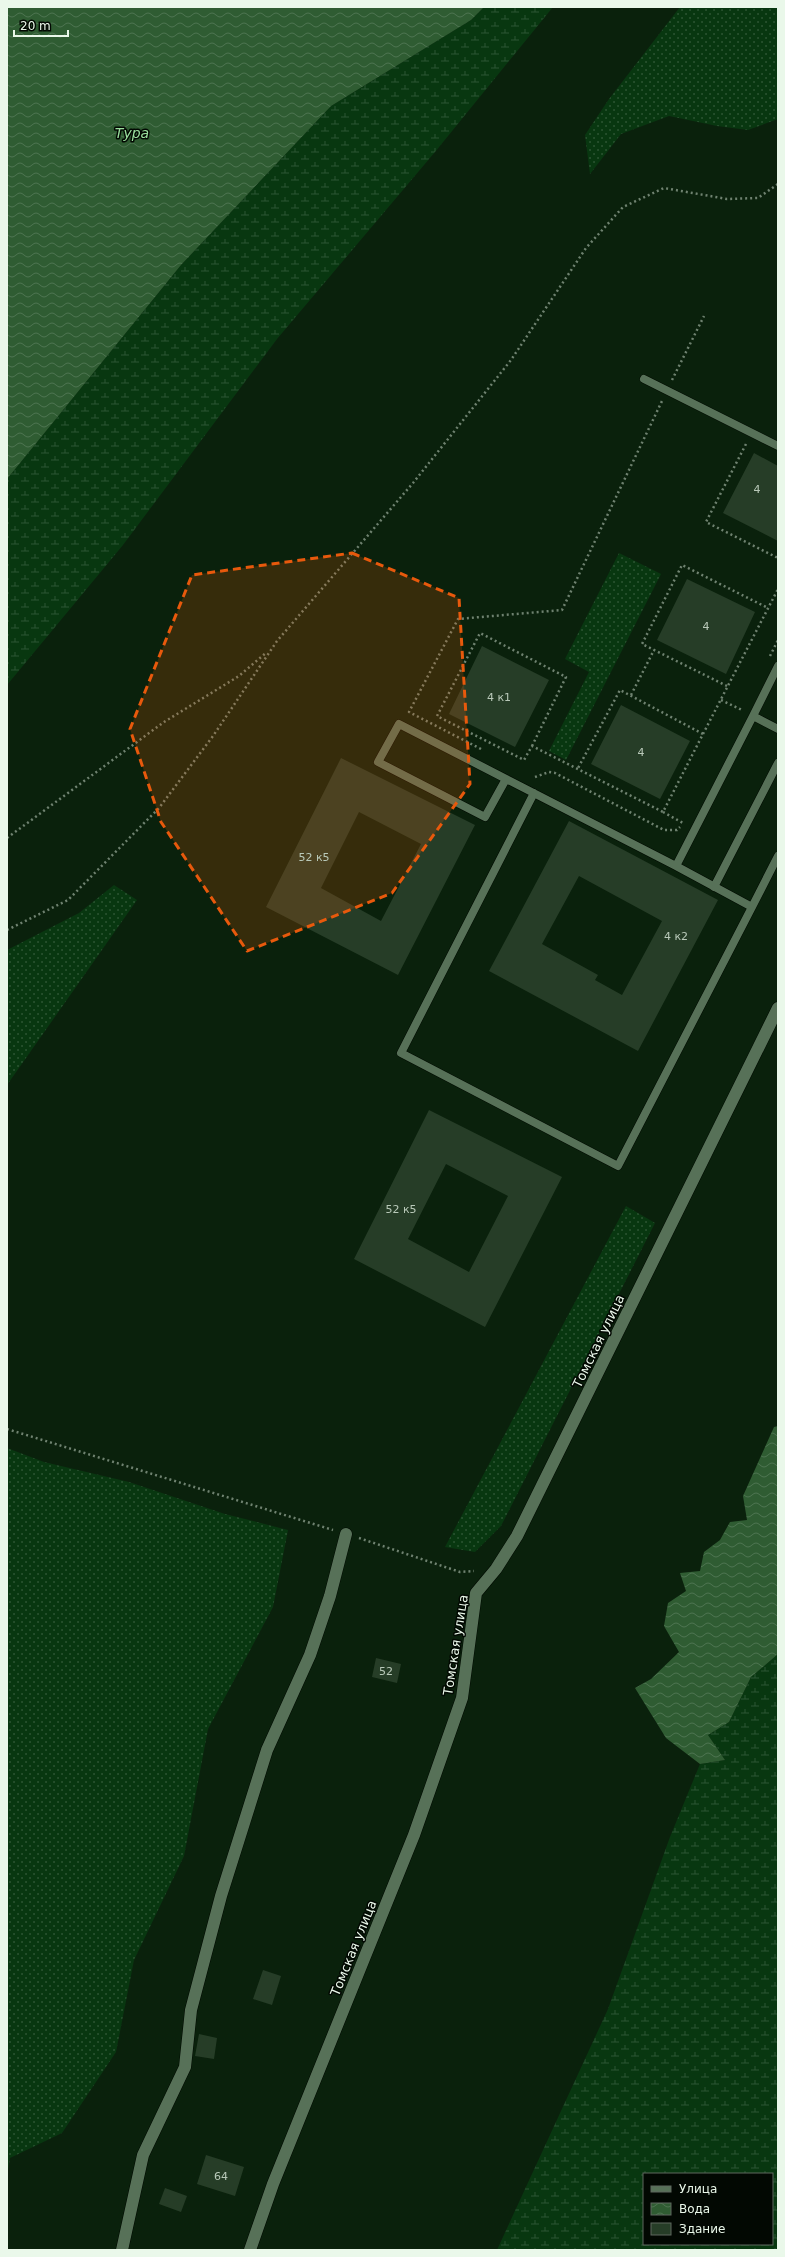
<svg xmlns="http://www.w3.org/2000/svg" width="785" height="2257" viewBox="0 0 785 2257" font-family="'DejaVu Sans',sans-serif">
<defs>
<pattern id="grass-dots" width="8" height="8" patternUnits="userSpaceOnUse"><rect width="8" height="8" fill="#083710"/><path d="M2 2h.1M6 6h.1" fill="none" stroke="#2c5533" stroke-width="1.8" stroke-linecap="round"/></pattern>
<pattern id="wetland-marsh" width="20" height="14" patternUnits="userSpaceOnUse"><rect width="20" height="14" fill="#083710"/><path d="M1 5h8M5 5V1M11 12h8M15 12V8" fill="none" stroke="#2c5533"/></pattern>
<pattern id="water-waves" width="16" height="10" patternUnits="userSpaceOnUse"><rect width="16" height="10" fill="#2f5c32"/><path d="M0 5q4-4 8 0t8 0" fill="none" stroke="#4d7450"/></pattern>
</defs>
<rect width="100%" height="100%" fill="#0a210c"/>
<path fill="url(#grass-dots)" d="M680 7H778V119L748 130 717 126 669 116 621 134 590 174 585 135 609 99Z
M619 553 661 574 566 760 549 751 589 672 565 659Z
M114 885 137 900 7 1085V950L79 913Z
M626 1206 655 1223 501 1526 475 1552 445 1547Z
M7 1448 44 1462 129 1482 225 1514 288 1530 273 1607 208 1729 184 1856 134 1960 116 2052 62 2133 10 2158 7 2176Z"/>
<path fill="url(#wetland-marsh)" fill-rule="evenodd" d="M484 7H553L435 152 277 339 123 545 7 685V479L181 265 331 106 471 20Z
M778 1654V2250H497L608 2009 670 1837 700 1764 725 1760 708 1735 729 1722 751 1677ZM644 2174H772V2244H644Z"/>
<path fill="url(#water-waves)" d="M7 7H484L471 20 331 106 181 265 7 479Z
M778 1426V1654L751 1677 729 1722 708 1735 725 1760 700 1764 666 1738 635 1688 651 1679 679 1652 664 1626 668 1603 686 1591 680 1573 700 1571 704 1552 720 1540 730 1522 747 1520 743 1496 774 1427Z"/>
<path fill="#263d27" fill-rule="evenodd" d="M754 453 778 466V541L723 513Z
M687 579 755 612 726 674 657 640Z
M482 646 549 680 515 747 449 714Z
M621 705 690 741 660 799 591 764Z
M341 758 475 825 398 975 266 907ZM359 812 421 844 381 921 321 888Z
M569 821 718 900 638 1051 489 971ZM579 876 662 921 622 995 595 980 598 975 542 944Z
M429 1110 562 1177 485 1327 354 1259ZM446 1164 508 1196 469 1272 408 1239Z
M376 1658 401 1664 397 1683 372 1677Z
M263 1970 281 1976 272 2005 253 1999Z
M199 2034 217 2038 214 2059 195 2056Z
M206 2155 244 2167 235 2196 197 2184Z
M165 2188 187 2196 181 2212 159 2204Z"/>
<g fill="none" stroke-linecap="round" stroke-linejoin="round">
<defs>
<path id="lane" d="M644 379 778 446
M778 666 753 716 778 729
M506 779 485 817 378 762 399 724 676 866 753 716
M534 793 401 1053 618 1166 752 907
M676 866 752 907 778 856
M714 887 778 763"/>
<path id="street" d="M122 2250 143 2155 185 2067 191 2010 221 1896 267 1750 310 1655 330 1596 346 1534
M250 2250 273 2184 414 1835 462 1698 476 1593 496 1569 517 1536 778 1008"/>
</defs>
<use href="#lane" stroke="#000a00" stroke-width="9"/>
<use href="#street" stroke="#000a00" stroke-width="13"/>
<path stroke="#6f8270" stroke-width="2.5" stroke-dasharray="2 3" stroke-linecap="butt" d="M672 380 704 316
M746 444 706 522 778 558
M770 656 778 640
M727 686 642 644 682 565 768 608
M631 695 654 650
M721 700 742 710
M703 734 778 589
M532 746 566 677 480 633 437 716 524 760 532 746 663 812 703 734 620 690 577 770
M481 749 409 712 458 619 562 610 662 401
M535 777 549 772 555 773 664 830H677L680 827
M663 812 683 823
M7 838 164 722 239 676 267 652
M7 930 68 900 159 808 213 736 277 641 413 483 511 360 586 248 623 207 664 188 727 199 758 198 778 184
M7 1429 333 1530
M359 1538 460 1572 474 1571"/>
<use href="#lane" stroke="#577158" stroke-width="8"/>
<use href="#street" stroke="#577158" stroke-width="12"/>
</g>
<path fill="#e8590c" fill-opacity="0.2" stroke="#e8590c" stroke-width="3" stroke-dasharray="8 5" stroke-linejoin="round" d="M352 553 459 598 470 784 392 893 247 951 161 822 130 729 192 575Z"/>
<g text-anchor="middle" stroke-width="3" stroke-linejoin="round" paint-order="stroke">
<g font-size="11" fill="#b9c9b9">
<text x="757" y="493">4</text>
<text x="706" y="630">4</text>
<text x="499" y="701">4 к1</text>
<text x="641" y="756">4</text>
<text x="314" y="861">52 к5</text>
<text x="676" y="940">4 к2</text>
<text x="401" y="1213">52 к5</text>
<text x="386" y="1675">52</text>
<text x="221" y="2180">64</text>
</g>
<g font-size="13" fill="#eaf8ea" stroke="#020802">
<text transform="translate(598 1341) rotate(-64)" y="5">Томская улица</text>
<text transform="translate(455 1645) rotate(-81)" y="5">Томская улица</text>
<text transform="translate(353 1948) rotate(-68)" y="5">Томская улица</text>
</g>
<g font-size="14" font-style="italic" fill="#9adf9d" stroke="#020802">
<text x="132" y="138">Тура</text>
</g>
</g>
<rect width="785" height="2257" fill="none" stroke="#eaf8ea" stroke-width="16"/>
<rect x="643" y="2173" width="130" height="72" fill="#020802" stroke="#5f685f"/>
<rect x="651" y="2186" width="20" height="6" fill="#577158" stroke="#5f685f"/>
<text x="679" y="2193" font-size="12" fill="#eaf8ea">Улица</text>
<rect x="651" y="2203" width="20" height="12" fill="url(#water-waves)" stroke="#5f685f"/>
<text x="679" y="2213" font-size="12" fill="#eaf8ea">Вода</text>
<rect x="651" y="2223" width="20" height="12" fill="#263d27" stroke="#5f685f"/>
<text x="679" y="2233" font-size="12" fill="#eaf8ea">Здание</text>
<path d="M14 30v6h54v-6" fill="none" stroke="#eaf8ea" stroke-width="2"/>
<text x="20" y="30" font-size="12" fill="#eaf8ea" stroke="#020802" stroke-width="3" paint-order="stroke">20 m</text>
</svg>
